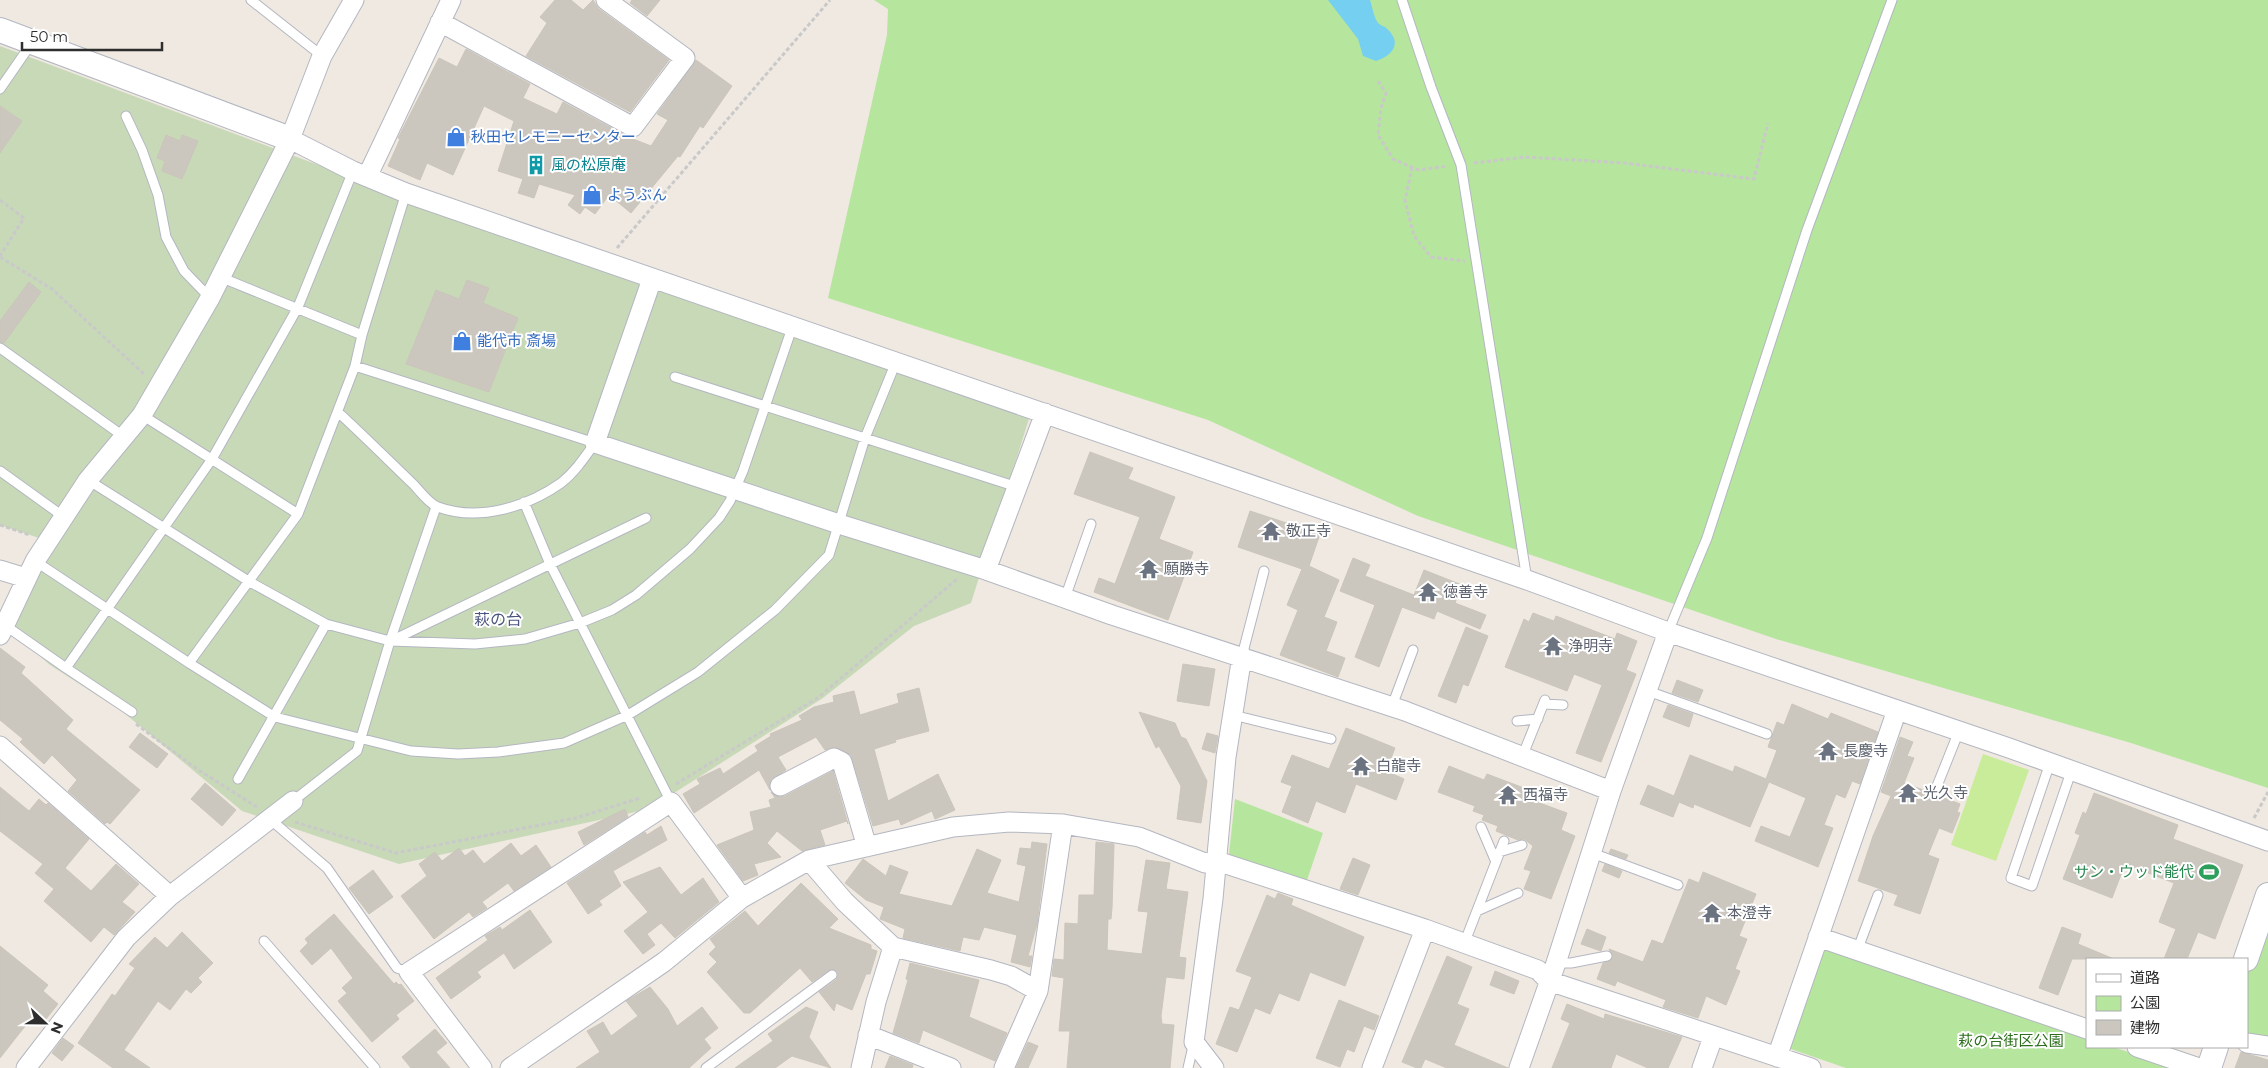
<svg xmlns="http://www.w3.org/2000/svg" width="2268" height="1068" viewBox="0 0 2268 1068" font-family="Montserrat,'Noto Sans JP',sans-serif">
<rect width="100%" height="100%" fill="#efe9e1"/>
<path fill="#b6e59e" d="M874 0H2268V788L2131 743 1776 639 1418 516 1208 420 828 298 887 35 888 9Z
M1235 799 1323 833 1306 883 1229 854Z
M2268 911V1045L2247 1043V959Z
M1822 948 2087 1038V1047H2113L2177 1068H1846L1788 1048Z"/>
<path fill="#c8d9b8" d="M0 46 605 272 1032 409 971 603 914 626 823 698 649 809 399 864 242 811 123 712 50 665 6 626 48 541 0 525Z"/>
<path fill="#c9ec9a" d="M1983 754 2029 770 1996 861 1951 845Z"/>
<path fill="#75cff0" d="M1328 0H1370C1372 6 1374 18 1378 23 1380 25 1383 26 1385 27 1403 42 1394 55 1376 61L1363 56 1358 39Z"/>
<path fill="#cbc7bf" stroke="#cbc5ba" d="M555 0H571L583 10 593 0 599 9 669 60 630 112 526 56 547 23 540 17Z
M632 0H660L647 16 630 3Z
M466 49 530 84 523 98 557 114 563 102 628 137 651 146 668 120 657 114 696 60 732 86 703 128 700 126 680 157 678 156 631 213 609 195 595 214 585 207 580 214 568 205 575 195 539 184 534 198 518 193 523 179 498 171 514 121 484 106 453 175 427 163 420 180 388 166 400 139 398 138 439 58 457 67Z
M0 106 22 121 0 153Z
M166 135 180 141 182 135 198 141 182 179 162 171 165 161 157 158Z
M467 280 489 288 483 303 518 318 489 392 406 364 436 290 459 299Z
M29 282 41 292 4 343 0 342V321Z
M1090 452 1133 468 1128 479 1175 497 1159 539 1193 552 1168 620 1094 592 1099 578 1115 584 1140 517 1074 494Z
M1250 511 1320 534 1309 566 1339 580 1324 617 1337 622 1326 651 1345 658 1338 677 1280 655 1298 610 1287 605 1302 569 1238 547Z
M1353 558 1370 565 1365 576 1414 595 1424 570 1462 585 1455 603 1486 615 1480 629 1437 611 1434 619 1402 607 1379 667 1355 657 1375 605 1340 591Z
M1533 613 1554 621 1556 616 1615 639 1617 633 1637 641 1626 670 1636 674 1601 762 1576 753 1602 685 1574 674 1567 691 1505 667 1524 619 1529 622Z
M1466 627 1488 636 1468 686 1463 684 1456 703 1438 696Z
M0 648 25 667 21 673 73 720 66 729 140 790 110 824 107 822 105 824 68 791 77 780 52 755 44 764 20 742 23 739 0 720Z
M1183 664 1215 669 1209 706 1177 701Z
M1677 680 1703 690 1698 702 1672 693Z
M919 688 929 731 895 740 896 742 874 749 888 801 938 774 955 810 935 819 932 811 901 825 899 819 873 826 851 755 834 747 825 750 816 737 778 757 786 770 771 780 770 790 759 770 694 813 683 794 700 784 697 779 720 768 723 774 758 751 755 746 771 736 770 734 802 720 799 716 814 707 834 702 833 696 854 691 860 715 899 703 897 694Z
M1792 704 1828 719 1831 713 1878 732 1860 784 1852 781 1845 798 1836 794 1824 825 1833 828 1818 867 1755 841 1761 826 1790 837 1806 798 1769 782 1750 827 1694 804 1693 808 1679 802 1673 817 1640 804 1648 785 1674 796 1690 755 1733 772 1735 766 1766 779 1777 750 1768 747 1777 722 1784 725Z
M1668 705 1693 714 1689 727 1663 717Z
M1139 712 1175 723 1181 737 1186 739 1207 781 1201 823 1177 819 1181 786 1159 746 1156 748Z
M1346 728 1395 748 1386 771 1404 779 1396 800 1356 784 1345 813 1316 801 1308 823 1282 812 1292 786 1281 782 1292 755 1329 769Z
M140 733 168 754 157 768 129 747Z
M1207 733 1218 736 1215 753 1202 749Z
M1900 737 1913 742 1907 756 1914 758 1904 783 1929 792 1933 797 1939 796 1960 804 1957 812 1960 813 1952 833 1939 828 1928 855 1939 859 1920 914 1894 905 1898 895 1858 881 1873 836 1891 796 1881 792Z
M1449 766 1484 780 1487 774 1537 793 1534 801 1567 813 1561 830 1575 836 1551 899 1524 889 1531 871 1524 869 1533 846 1524 839 1518 840 1496 831 1498 826 1482 820 1484 815 1473 811 1475 806 1438 792Z
M833 771 848 824 847 821 820 830 825 845 802 851 777 831 767 843 781 857 754 864 758 875 743 881 717 845 754 830 750 812 771 807 769 800 775 798 771 792 779 797 785 796Z
M205 783 236 810 222 826 191 799Z
M0 787 29 811 39 799 46 805 48 803 89 839 65 868 91 891 116 864 139 884 122 902 135 912 114 935 104 927 91 942 44 901 54 889 35 873 43 864 0 831Z
M2094 793 2178 825 2173 839 2243 865 2215 939 2198 932 2187 959H2164L2176 929 2159 922 2174 883 2125 864 2112 898 2063 879 2080 835 2075 833 2083 812 2086 814Z
M625 809 628 817 584 845 578 832Z
M661 826 667 840 613 871 621 886 599 901 602 905 588 914 567 883 645 832 647 835Z
M1032 842 1047 844 1037 924 1028 956H1032L1030 967 1011 962 1017 935 984 927 979 940 963 937 960 951 903 938 905 929 880 919 884 907 866 900 845 883 863 859 886 876 890 865 908 872 899 894 952 906 977 849 1001 860 987 893 1019 902 1026 866 1017 864 1020 848 1031 849Z
M1096 842 1114 844 1112 908 1111 919H1108L1107 950 1142 954 1148 912 1138 911 1146 860 1170 863 1166 889 1188 892 1179 957 1186 958 1184 979 1166 977 1161 1016 1162 1024 1174 1025 1170 1068H1067L1070 1031H1059L1064 978 1052 976 1054 959 1064 960 1065 923 1078 924 1079 895H1094Z
M511 843 521 856 536 845 551 867 514 891 508 883 482 902 487 908 473 917 469 912 434 939 401 896 427 876 419 864 435 852 442 861 459 848 465 856 473 850 484 864Z
M1611 849 1628 855 1626 859 1609 853Z
M1353 858 1370 865 1358 895 1340 889Z
M1605 864 1622 871 1619 878 1602 871Z
M660 867 681 895 703 878 719 902 675 938 661 923 647 934 655 945 643 954 624 931 648 912 623 882Z
M373 870 393 897 369 914 349 888Z
M1703 872 1756 894 1739 936 1747 939 1735 969 1740 971 1726 1005 1706 996 1698 1018 1663 1007 1666 1000 1617 981 1615 986 1597 979 1603 963 1613 958 1609 949 1643 962 1652 940 1663 944 1689 879 1699 883Z
M801 883 838 919 829 928 871 945V949L877 951 870 974H866L852 1010 836 1003 834 1011 819 992 836 980 838 975 837 971 829 970 812 982 800 968 750 1013H744L707 972 717 962 709 954 716 947 710 939 745 911 758 926Z
M1278 893 1293 899 1291 905 1364 937 1345 986 1310 972 1299 1001 1279 993 1270 1014 1255 1008 1237 1052 1216 1044 1230 1007 1239 1010 1252 977 1236 971 1267 895 1275 899Z
M530 910 552 942 514 969 504 953 477 972 481 977 451 999 436 978 488 940 485 936 500 927 502 930Z
M334 914 394 984 396 982 399 985 401 984 414 1001 396 1015 399 1019 372 1042 338 1001 347 993 342 988 353 978 331 948 312 965 300 951 308 943 305 939Z
M2062 927 2081 934 2078 944 2114 959H2072L2058 995 2039 988Z
M1587 929 1606 937 1601 951 1581 944Z
M182 932 213 963 198 978 202 982 191 993 186 989 170 1010 158 1001 124 1050 150 1068H113L78 1043 112 994 115 996 135 968 129 964 155 937 167 948Z
M0 946 48 985 43 991 58 1004 46 1019 37 1011 0 1058Z
M1447 956 1472 967 1457 1004 1469 1009 1454 1045 1508 1068H1447L1425 1059 1421 1068H1417L1402 1062Z
M910 963 979 980 969 1017 1007 1033 995 1061 923 1030 919 1043 893 1033 908 980 906 979Z
M1495 971 1519 981 1514 994 1490 985Z
M650 987 668 1009 677 1026 702 1007 718 1028 704 1039 711 1048 689 1068H576L600 1052 587 1031 603 1022 611 1036 638 1016 626 1001Z
M1339 1000 1379 1016 1374 1030 1364 1026 1354 1052 1347 1049 1340 1067 1316 1058Z
M1567 1004 1604 1019 1605 1014 1682 1037 1668 1068H1648L1616 1054 1611 1068H1552L1570 1023 1561 1019Z
M806 1007 818 1012 809 1037 831 1068 792 1056 775 1068H735L773 1041 768 1034Z
M435 1029 447 1043 436 1052 450 1068H411L402 1057Z
M63 1038 74 1046 62 1061 52 1053Z
M1028 1042 1038 1046 1028 1068H1016Z
M2241 1052 2268 1060V1068H2235Z
M890 1056 913 1065 912 1068H885Z"/>
<g fill="none" stroke-linecap="round" stroke-linejoin="round">
<defs>
<path id="service" d="M251 0 322 56
M1402 0 1431 87 1461 165 1527 580
M0 89 31 44
M126 116 142 150 158 195 166 237 184 271 210 298
M220 277 362 335
M0 348 123 436
M675 377 1017 487
M339 413C364 436 388 460 413 484 420 491 429 504 438 507 478 522 527 507 561 483 575 472 585 457 595 443L355 366
M142 415 298 514
M0 471 64 517
M88 480 250 582 326 624 390 641 475 644 525 639 580 623 612 610 636 595 690 549 719 518 730 501 743 471 793 325
M524 502 550 564 671 802
M35 561 189 663 275 717 411 751 458 754 498 752 564 743 628 715 698 672 775 610 829 555 865 438 896 362
M1065 598 1091 524
M6 626 66 668
M1668 632 1707 538 1807 230 1892 0
M393 640 646 518
M1242 656 1264 571
M189 663 298 514 355 366 362 335 406 193
M1648 691 1767 734
M1544 704 1563 705
M1392 706 1413 650
M132 712 66 668 212 459 298 307 353 171
M1233 715 1331 739
M1517 721 1538 719
M1522 757 1545 700
M2050 763 2011 878 2032 886 2071 772
M238 779 326 624
M1935 791 1959 731
M293 801 357 751 390 641 436 507
M271 820 327 868 397 968 409 972
M1481 827 1496 862
M1499 852 1522 845
M1592 853 1678 885
M1477 911 1518 893
M264 941 375 1068
M1464 944 1504 841
M1857 951 1878 895
M1556 963H1571L1607 956
M706 1068 832 975
M1188 1068 1194 1042"/>
<path id="minor" d="M440 22 633 127 685 58 606 0
M290 139 353 171 406 193 1527 580 1668 632 2009 748 2268 841
M367 177 451 0
M652 279 595 443 839 524 986 570 1112 615 1405 711 1611 791
M0 570 26 578
M986 570 1045 413
M0 635 35 561 88 480 142 415 210 298 290 139 322 56 354 0
M0 746 170 896
M780 786 834 758 842 762 867 847
M809 860 845 902 893 947 991 970 1011 976 1038 991 1004 1068
M1818 937 2087 1029
M1038 991 1063 824
M868 1035 951 1068
M2247 1043 2268 1046
M2137 1047 2199 1068
M1777 1057 1897 710
M26 1068 126 938 170 896 293 801
M482 1068 409 972 671 802 742 898
M510 1068 664 962 742 898 809 860 953 827 1009 822 1063 824 1139 837 1205 863 1217 861 1425 929 1538 970 1549 981 1811 1068
M861 1068 876 1002 893 947
M1214 1068 1194 1042 1213 899 1226 757 1242 656
M1372 1068 1425 929
M1519 1068 1556 963 1611 791 1668 632
M1702 1068 1713 1037"/>
<path id="tertiary" d="M0 30 290 139
M2246 959 2268 895
M2209 1068 2216 1047"/>
</defs>
<use href="#service" stroke="#b4b7c1" stroke-width="11"/>
<use href="#minor" stroke="#b4b7c1" stroke-width="21"/>
<use href="#tertiary" stroke="#b4b7c1" stroke-width="26"/>
<path stroke="#c9c9c9" stroke-width="3" stroke-dasharray="4 2.5" stroke-linecap="butt" d="M1378 81 1386 93 1381 108 1378 135 1393 159 1418 170 1448 166
M1474 163 1525 157 1624 163 1754 179 1768 123
M1412 167 1405 201 1414 236 1431 257 1465 261
M0 200 24 218 0 256
M617 248 830 0
M0 257 52 289 144 374
M0 525 30 535
M136 724 197 769 257 807
M676 784 819 697 957 579
M2254 818 2268 792
M295 822 396 853 576 818 640 798"/>
<use href="#service" stroke="#fff" stroke-width="9"/>
<use href="#minor" stroke="#fff" stroke-width="19"/>
<use href="#tertiary" stroke="#fff" stroke-width="24"/>
</g>
<defs>
<symbol id="shop-bare" viewBox="-9 -9 18 18"><path d="M-5-2.5h2.3a2.7 3.5 0 0 1 5.4 0H5L5.5 6h-11ZM-1.5-2.5h3a1.5 2.3 0 0 0-3 0Z" fill="#3f7fe0" stroke="#fff" stroke-width="2.5" paint-order="stroke"/></symbol>
<symbol id="building-bare" viewBox="-9 -9 18 18"><path d="M-4-6H4V6H1V3H-1V6H-4ZM-2.5-4.3h1.7v1.8h-1.7ZM.8-4.3h1.7v1.8H.8ZM-2.5-1h1.7V.8h-1.7ZM.8-1h1.7V.8H.8Z" fill="#0f9aa8" stroke="#fff" stroke-width="2.5" paint-order="stroke"/></symbol>
<symbol id="temple-bare" viewBox="-9 -9 18 18"><path d="M0-6L5-2H3V0L6.5 2.5H4V6H1.5V3h-3V6H-4V2.5H-6.5L-3 0V-2H-5Z" fill="#6b7280" stroke="#fff" stroke-width="2.5" paint-order="stroke"/></symbol>
<symbol id="stadium-bare" viewBox="-9 -9 18 18"><path d="M0-5a6.5 5 0 1 0 0 10a6.5 5 0 1 0 0-10ZM-3.5-1.8h7v3.6h-7Z" fill="#2e9e5b" stroke="#fff" stroke-width="2.5" paint-order="stroke"/></symbol>
</defs>
<g fill-rule="evenodd">
<use href="#shop-bare" x="442" y="123" width="28" height="28"/>
<use href="#building-bare" x="522" y="151" width="28" height="28"/>
<use href="#shop-bare" x="578" y="181" width="28" height="28"/>
<use href="#shop-bare" x="448" y="327" width="28" height="28"/>
<use href="#temple-bare" x="1257" y="517" width="28" height="28"/>
<use href="#temple-bare" x="1135" y="555" width="28" height="28"/>
<use href="#temple-bare" x="1414" y="578" width="28" height="28"/>
<use href="#temple-bare" x="1539" y="632" width="28" height="28"/>
<use href="#temple-bare" x="1814" y="737" width="28" height="28"/>
<use href="#temple-bare" x="1347" y="752" width="28" height="28"/>
<use href="#temple-bare" x="1894" y="779" width="28" height="28"/>
<use href="#temple-bare" x="1494" y="781" width="28" height="28"/>
<use href="#stadium-bare" x="2195" y="858" width="28" height="28"/>
<use href="#temple-bare" x="1698" y="899" width="28" height="28"/>
</g>
<g text-anchor="middle" stroke-width="4" stroke-linejoin="round" paint-order="stroke">
<g font-size="15" fill="#366cbe" stroke="#fff" text-anchor="start">
<text x="471" y="142">秋田セレモニーセンター</text>
<text x="607" y="200">ようぶん</text>
<text x="477" y="346">能代市 斎場</text>
</g>
<g font-size="15" fill="#0d838f" stroke="#fff" text-anchor="start">
<text x="551" y="170">風の松原庵</text>
</g>
<g font-size="15" fill="#5b616d" stroke="#fff" text-anchor="start">
<text x="1286" y="536">敬正寺</text>
<text x="1164" y="574">願勝寺</text>
<text x="1443" y="597">徳善寺</text>
<text x="1568" y="651">浄明寺</text>
<text x="1843" y="756">長慶寺</text>
<text x="1376" y="771">白龍寺</text>
<text x="1923" y="798">光久寺</text>
<text x="1523" y="800">西福寺</text>
<text x="1727" y="918">本澄寺</text>
</g>
<g font-size="15" fill="#27864d" stroke="#fff" text-anchor="end">
<text x="2194" y="877">サン・ウッド能代</text>
</g>
<g font-size="15" fill="#2c6e1b" stroke="#fff">
<text x="2011" y="1046">萩の台街区公園</text>
</g>
<g font-size="16" fill="#4d5680" stroke="#fff">
<text x="498" y="625">萩の台</text>
</g>
</g>
<rect x="2086" y="958" width="162" height="90" fill="#ffffff" stroke="#ababab"/>
<rect x="2096" y="974" width="25" height="8" fill="#ffffff" stroke="#ababab"/>
<text x="2130" y="983" font-size="15" fill="#2e2e2e">道路</text>
<rect x="2096" y="996" width="25" height="15" fill="#b6e59e" stroke="#ababab"/>
<text x="2130" y="1008" font-size="15" fill="#2e2e2e">公園</text>
<rect x="2096" y="1020" width="25" height="15" fill="#cbc7bf" stroke="#ababab"/>
<text x="2130" y="1033" font-size="15" fill="#2e2e2e">建物</text>
<g transform="translate(45 1023) rotate(112)" stroke="#ffffff" stroke-width="4" paint-order="stroke">
<path d="M0-4L9 19L0 12L-9 19Z" fill="#2e2e2e"/>
<text y="-8" font-size="14" font-weight="bold" text-anchor="middle" fill="#2e2e2e">N</text>
</g>
<path d="M22 42v8h140v-8" fill="none" stroke="#2e2e2e" stroke-width="2.5"/>
<text x="30" y="42" font-size="15" fill="#2e2e2e" stroke="#ffffff" stroke-width="4" paint-order="stroke">50 m</text>
</svg>
